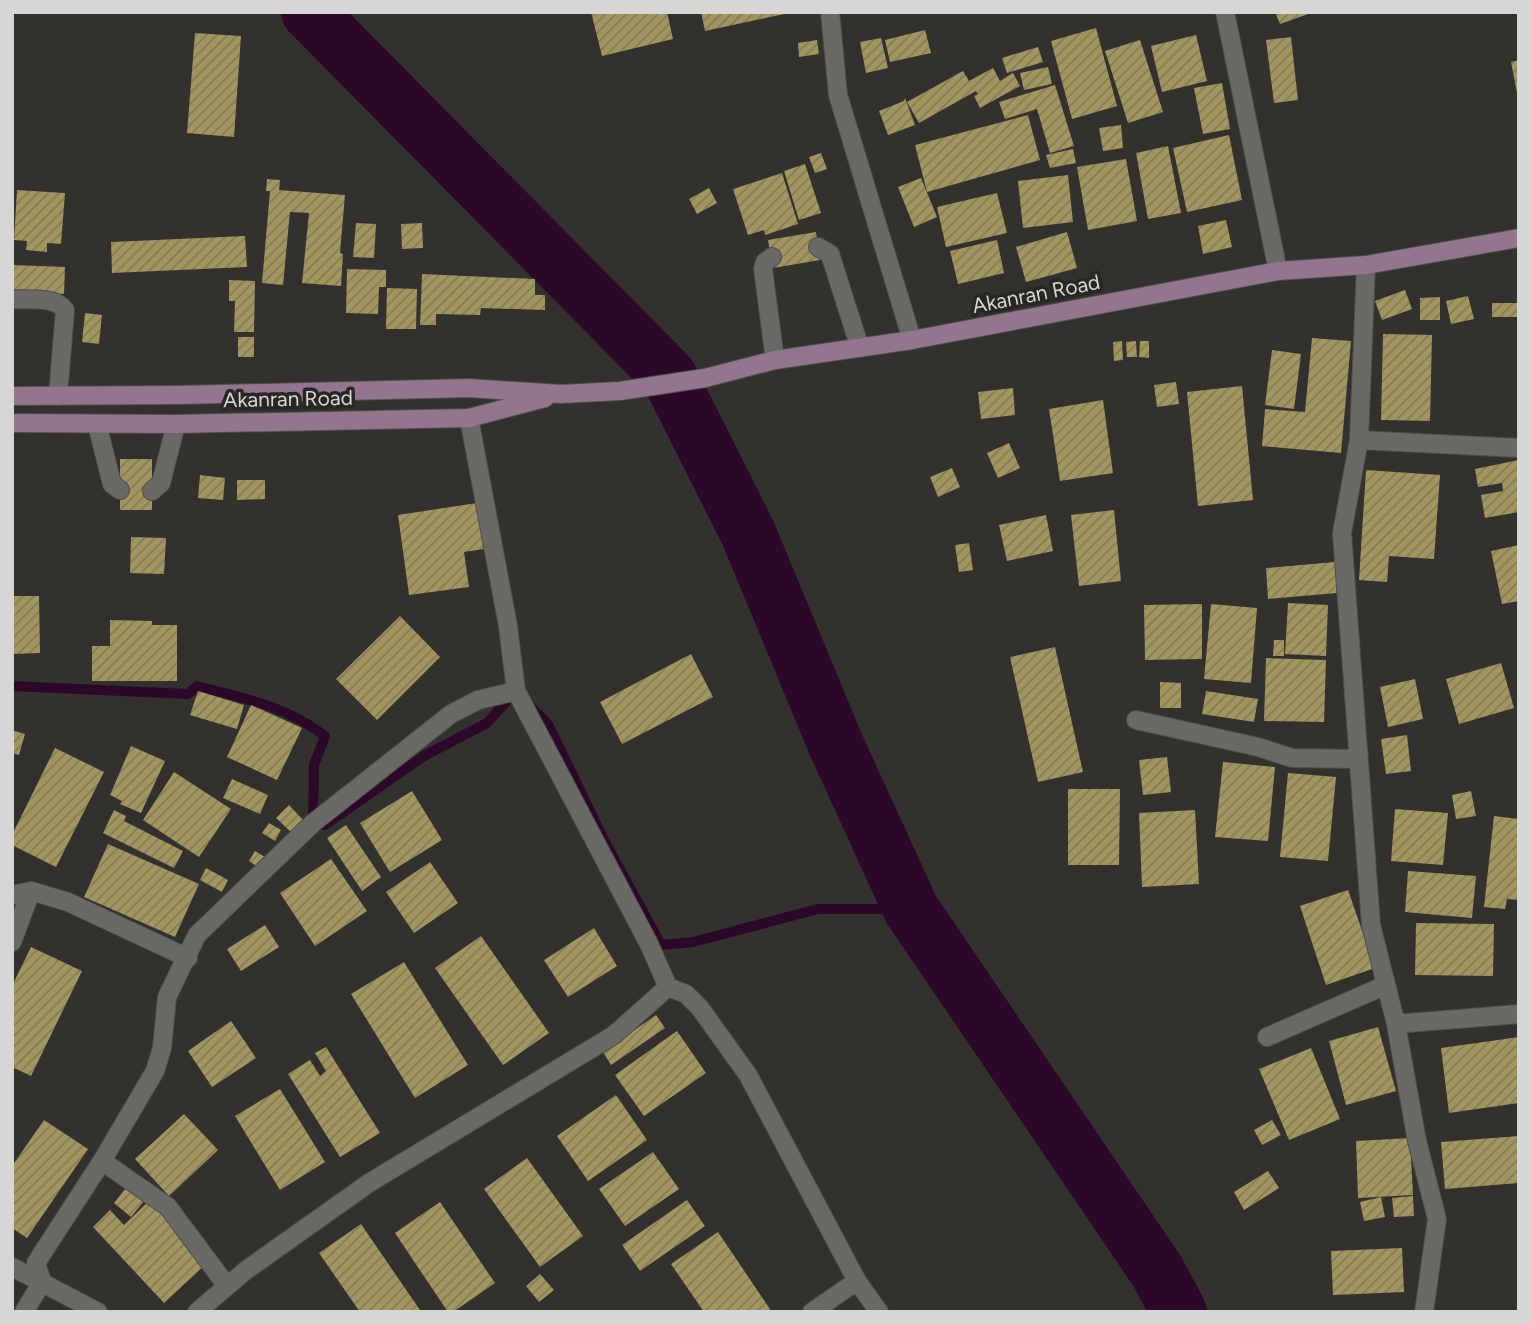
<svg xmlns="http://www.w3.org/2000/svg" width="1531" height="1324" viewBox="0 0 1531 1324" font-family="Figtree,sans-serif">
<defs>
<pattern id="building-hatch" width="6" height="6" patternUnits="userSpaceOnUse" patternTransform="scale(1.75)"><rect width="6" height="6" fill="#a19560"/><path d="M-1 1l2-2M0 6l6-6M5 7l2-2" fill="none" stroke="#847c56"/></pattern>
</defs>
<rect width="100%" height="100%" fill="#32312e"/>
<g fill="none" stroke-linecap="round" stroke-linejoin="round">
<path stroke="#2b0828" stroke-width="10" d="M12 686 188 694 197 686C244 698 286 706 325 736L314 765 313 823 325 825 424 756 487 723 514 693
M529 705 548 724 605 842 661 945 693 942 818 909H911"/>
<path stroke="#2b0828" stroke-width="56" d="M309 12 669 376 748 533 836 745 911 909 1157 1271 1179 1312"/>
</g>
<path fill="url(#building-hatch)" d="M591 12H667L673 39 602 56Z
M701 12H789V13L705 31Z
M1275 12H1311V13L1280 24Z
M1096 28 1117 106 1072 119 1051 41Z
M925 30 931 53 890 62 885 40Z
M195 33 241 36 234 137 187 133Z
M1196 35 1207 81 1162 92 1151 46Z
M1291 37 1298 100 1274 103 1266 40Z
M881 38 888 68 866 73 860 42Z
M817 40 819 54 799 57 798 43Z
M1140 40 1163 112 1128 123 1105 51Z
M1038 47 1043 62 1007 73 1002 58Z
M1519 60V93H1517L1511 62Z
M1048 67 1052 84 1024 90 1020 73Z
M993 68 1000 81 1013 73 1020 86 980 108 974 96 978 94 976 91 919 123 907 102 963 71 969 81Z
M1222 83 1230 129 1203 134 1194 88Z
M1055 85 1074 146 1050 153 1037 109 1005 119 999 102Z
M905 98 915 125 888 135 879 111 904 101Z
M1028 115 1040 160 927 192 915 145Z
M1121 125 1123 148 1103 151 1099 128Z
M1229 135 1242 200 1187 212 1173 148Z
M1168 146 1181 213 1148 219 1136 153Z
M1073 149 1076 163 1050 168 1046 155Z
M821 153 827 169 815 173 809 157Z
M1126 159 1137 221 1088 230 1077 167Z
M805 164 821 213 799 220 784 171Z
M782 173 798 224 765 235 764 230 748 235 733 189Z
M1068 175 1073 222 1023 228 1018 181Z
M921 178 937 217 914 227 898 187Z
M267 179 280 180 279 190 345 195 340 253 343 254 341 286 302 283 309 213 290 212 283 285 262 283 270 191H266Z
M709 188 717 203 697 214 689 199Z
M17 190 65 193 61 244 47 243V252L26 250 27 241 14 240Z
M997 193 1007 233 946 247 937 207Z
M1226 220 1232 247 1203 254 1198 226Z
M356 223 376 224 374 258 353 257Z
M422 223 423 248 402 249 401 224Z
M816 232 820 260 773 268 768 240Z
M1067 232 1077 268 1026 282 1016 247Z
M245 236 247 267 112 273 111 242Z
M997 240 1004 273 958 284 950 251Z
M12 265 65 267 64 294 12 292Z
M347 269 386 270V287H379L378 314 346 313Z
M422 274 535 279V295H545V310L481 308 480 315 436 314V325H420Z
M229 280 255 281 254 332H234L235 301H229Z
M387 288 417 289 416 329H386Z
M1405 290 1412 309 1382 320 1375 301Z
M1468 296 1474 319 1451 324 1446 301Z
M1440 297V320H1420V298Z
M1492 303H1519V317H1492Z
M85 313 102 315 99 344 82 342Z
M1383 334 1432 335 1430 421 1381 420Z
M238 337H254V357H238Z
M1312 338 1351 341 1341 453 1262 446 1265 409 1305 412Z
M1122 341 1123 360 1114 361 1113 342Z
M1136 341 1137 357H1127L1126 342Z
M1140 341H1149V358L1139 357Z
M1272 350 1301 354 1294 409 1265 405Z
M1176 382 1179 404 1157 407 1154 385Z
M1242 386 1253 500 1198 506 1187 392Z
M1013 388 1015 415 981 419 978 392Z
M1103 400 1113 473 1060 481 1049 409Z
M1009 443 1020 468 998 478 987 453Z
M120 459H152V510H120Z
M1519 460V512L1485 518 1481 495 1503 491 1502 483 1478 487 1475 469Z
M952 468 960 487 938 497 930 477Z
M1366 470 1440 475 1434 559 1389 556 1387 582 1359 580Z
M200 475 225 478 223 500 198 498Z
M237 480H265V499L237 500Z
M477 503 484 549 464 552 469 587 409 595 398 515Z
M1114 510 1121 581 1079 586 1071 515Z
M1046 515 1053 551 1007 561 999 525Z
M131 537 166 538 164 574 130 573Z
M969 543 973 570 959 572 955 545Z
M1519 545V601L1502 604 1491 551Z
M1335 562 1337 593 1268 599 1266 568Z
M12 596H39L40 653 12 654Z
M1288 603 1328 605 1326 656 1285 654Z
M1202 604V659L1145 660 1144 605Z
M1211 604 1257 608 1251 683 1204 679Z
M400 616 440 657 377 720 336 679Z
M110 620 152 621V625H177V681H92V646H110Z
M1274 640H1284V656H1273Z
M1055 647 1083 772 1038 782 1010 657Z
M691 654 713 697 622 744 600 702Z
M1266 658 1326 660 1324 722 1264 721Z
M1501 663 1514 708 1459 724 1446 679Z
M1415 679 1423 719 1388 727 1380 687Z
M1160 682 1181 683V708H1160Z
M198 691 244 705 237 729 190 715Z
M1206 691 1258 699 1254 722 1202 714Z
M251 705 302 728 277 780 227 757Z
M12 730 25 734 19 755 12 753Z
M1407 735 1411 771 1386 774 1381 739Z
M131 746 165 761 141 813 120 804 122 801 110 795Z
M55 748 104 772 56 867 12 845V835Z
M1167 757 1171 792 1143 795 1139 760Z
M1223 762 1275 767 1268 841 1215 837Z
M174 772 231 809 199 857 143 820Z
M1288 773 1336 777 1328 861 1280 857Z
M232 779 268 795 260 814 223 798Z
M1068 789H1120L1119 865H1068Z
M412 791 442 840 390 872 360 823Z
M1471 791 1476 816 1456 819 1452 795Z
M289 805 303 820 291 832 276 818Z
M1395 809 1448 813 1443 865 1391 861Z
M114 810 126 816 124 821 183 851 174 868 103 833Z
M1195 810 1199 884 1142 887 1139 813Z
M1494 816 1519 819V900L1507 899 1505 909 1484 907Z
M269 823 281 830 275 841 262 833Z
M346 825 381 877 362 891 327 838Z
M108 844 199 884 175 937 84 897Z
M255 851 265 857 258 867 249 861Z
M331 859 367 911 315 946 280 893Z
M430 862 458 903 414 933 386 892Z
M206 868 228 880 222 892 200 880Z
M1408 871 1476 876 1472 918 1405 912Z
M1348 890 1375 968 1326 985 1300 906Z
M1416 923 1494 924 1493 976 1415 975Z
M265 925 279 947 241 971 227 949Z
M594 928 617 966 568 997 544 960Z
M481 936 549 1033 503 1065 435 968Z
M31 947 82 971 31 1076 12 1067V986Z
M404 962 468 1065 415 1098 351 994Z
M656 1015 665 1028 611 1065 603 1052Z
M231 1021 256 1058 212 1087 188 1051Z
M1378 1027 1396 1091 1346 1105 1329 1041Z
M677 1031 706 1073 644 1116 615 1075Z
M1519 1037V1103L1449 1113 1441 1048Z
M326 1047 380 1133 340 1157 288 1074 310 1060 320 1076 326 1071 315 1053Z
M1311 1048 1340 1119 1289 1140 1259 1069Z
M280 1089 325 1162 280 1190 235 1116Z
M616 1095 647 1140 588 1181 557 1136Z
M184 1114 218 1150 169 1196 135 1159Z
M44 1120 88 1149 27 1238 12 1228V1166Z
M1272 1120 1281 1135 1262 1145 1254 1130Z
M1519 1136V1183L1445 1189 1441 1142Z
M1410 1138 1413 1195 1358 1198 1356 1141Z
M653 1152 679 1189 625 1226 599 1189Z
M527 1158 583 1236 540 1267 484 1189Z
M1268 1171 1279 1188 1244 1210 1234 1192Z
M126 1188 144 1201 131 1217 114 1203Z
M1413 1196 1414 1216 1394 1217 1392 1198Z
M1381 1197 1385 1217 1364 1221 1360 1202Z
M687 1200 705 1226 640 1271 622 1245Z
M149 1201 207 1263 164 1303 93 1227 110 1210 124 1225Z
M440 1202 495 1283 453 1312H448L395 1233Z
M361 1224 420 1310 418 1312H360L319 1253Z
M718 1232 772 1312H704L671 1264Z
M1402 1248 1404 1292 1333 1295 1331 1251Z
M540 1274 554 1290 539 1302 526 1286Z"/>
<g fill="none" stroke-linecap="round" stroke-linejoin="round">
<defs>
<path id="lane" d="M818 247 830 254 860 348
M772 257 765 262 763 269 775 360
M12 299C29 300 55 296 65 310L58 396
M97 424 112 484 120 490
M152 491 161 483 176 424"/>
<path id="street" d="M830 12 838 95 912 340
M1225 12 1278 271
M1366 265 1359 440 1342 533 1371 925 1396 1024 1417 1141 1437 1219 1424 1312
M469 418 508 626 516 691 649 944 668 987 686 994 700 1008 748 1075 857 1281 879 1312
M1359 440 1519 448
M1136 720 1258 747 1292 758 1358 759
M12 895 31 891 68 902 188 958
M12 942 31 891
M1396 1024 1519 1014
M1267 1037 1386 985
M102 1161 168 1207 227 1286
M12 1267 98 1312
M24 1312 42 1282 36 1263 102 1161 155 1071 162 1048 167 997 197 935 313 823 451 714 478 700 516 691
M197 1312 245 1271 369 1183 614 1035 668 987
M812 1312 857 1281"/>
<path id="secondary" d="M12 396 178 395 469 388 561 394 620 391 705 378 775 360 912 340 1278 271 1366 265 1519 238
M12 423 176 424 469 418 545 398"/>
</defs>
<use href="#lane" stroke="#4f4e4b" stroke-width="20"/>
<use href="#street" stroke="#4f4e4b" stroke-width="20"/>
<use href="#secondary" stroke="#4f4e4b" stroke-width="20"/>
<use href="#lane" stroke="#696965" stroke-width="18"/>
<use href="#street" stroke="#696965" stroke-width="18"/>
<use href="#secondary" stroke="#92768d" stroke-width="18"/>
</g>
<g text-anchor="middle" stroke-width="7" stroke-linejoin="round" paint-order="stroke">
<g font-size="21" fill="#d6d6d4" stroke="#282724">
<text transform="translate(1036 294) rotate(-11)" y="7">Akanran Road</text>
<text transform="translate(288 399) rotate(-1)" y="7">Akanran Road</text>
</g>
</g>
<rect width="1531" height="1324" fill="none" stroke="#d6d6d4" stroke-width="28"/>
</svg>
